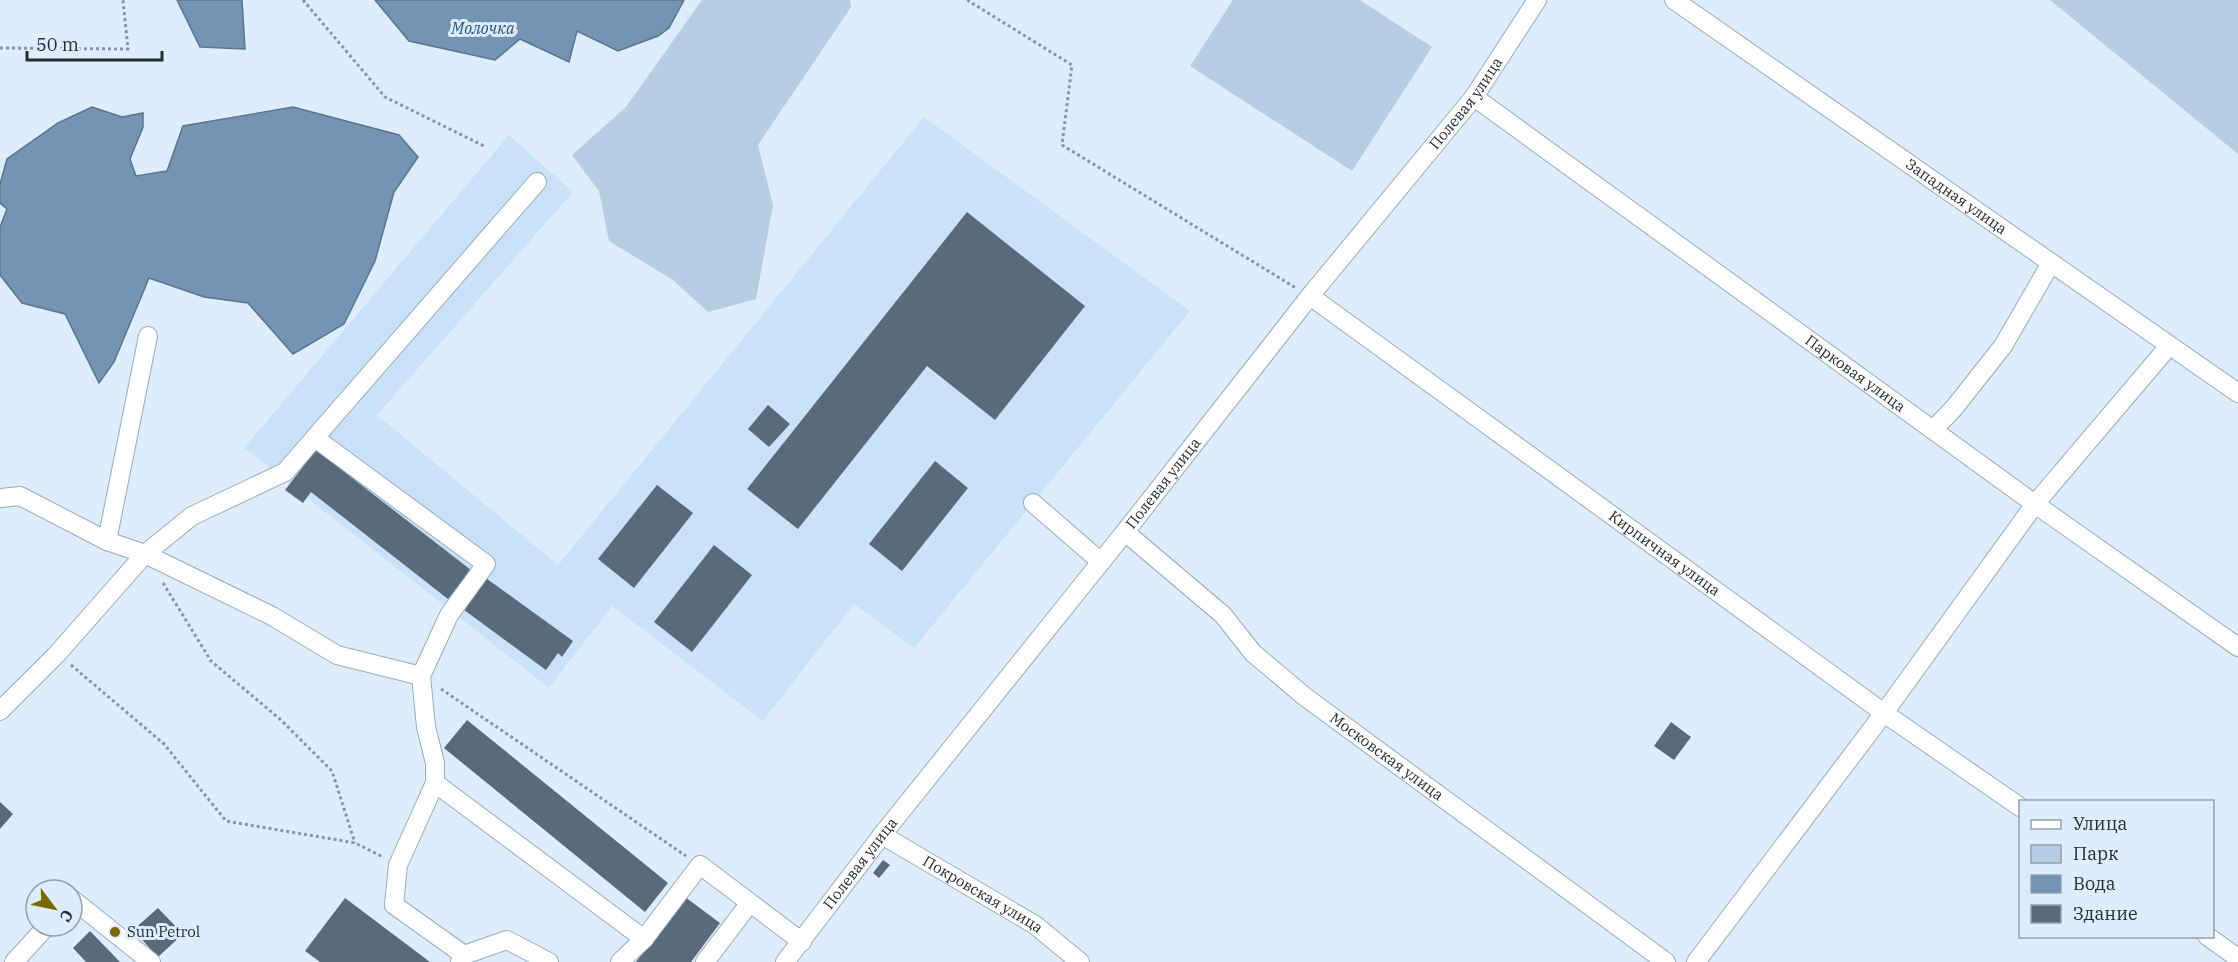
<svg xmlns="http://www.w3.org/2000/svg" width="2238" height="962" viewBox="0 0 2238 962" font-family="'IBM Plex Serif',serif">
<rect width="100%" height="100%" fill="#deedfc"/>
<path fill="#c9e2fa" d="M924 117 1190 311 914 648 854 604 763 721 612 606 549 688 244 448 509 135 573 192 377 415 558 565Z"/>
<path fill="#b7cde3" d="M702 0H850L851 7 758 145 773 205 756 299 708 312 673 280 609 241 599 191 572 155 626 107Z
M1233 0H1360L1432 47 1352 171 1190 66Z
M2050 0H2238V154Z"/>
<path fill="#7494b3" stroke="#5c758d" stroke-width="1.5" d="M177 0H242L245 49 200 47Z
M375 0H684L669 28 658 36 618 51 577 31 569 62 520 39 495 60 409 41Z
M92 107 122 117 143 113V127L130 159 136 176 167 171 183 126 293 107 399 135 418 157 394 192 375 261 344 324 293 354 248 303 204 297 149 278 114 362 99 383 65 314 22 303 0 275V227L7 209 0 203V184L7 159 58 123Z"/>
<path fill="#596a7a" d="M967 212 1085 306 995 420 927 366 798 529 747 489Z
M768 405 790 424 769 447 748 429Z
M316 450 471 570 448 599 311 492 303 503 285 490Z
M935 461 968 488 902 571 869 544Z
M657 485 693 513 634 588 598 559Z
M714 545 752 575 692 652 654 622Z
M483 576 573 641 562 657 558 653 546 670 460 607Z
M467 720 668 883 645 912 444 748Z
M1671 722 1691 737 1674 760 1654 746Z
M0 802 13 814 0 829Z
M883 860 890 865 879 878 873 873Z
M685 897 720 923 691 962H636Z
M345 898 430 962H320L305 951Z
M158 908 183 934 158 957 133 930Z
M90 931 120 962H86L73 948Z"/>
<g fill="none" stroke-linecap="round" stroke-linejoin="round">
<defs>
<g id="minor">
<path id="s1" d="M1674 0 2238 393"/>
<path id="s2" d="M1474 97 2035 504 2238 647"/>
<path id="s3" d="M1310 296 1884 713 2020 807"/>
<path d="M148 336 107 541 145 554 272 616 337 655 421 676"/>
<path d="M1933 430 1954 408 2003 346 2051 263"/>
<path d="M315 438 486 564 449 615 421 676 426 727 435 763V783L398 865 394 905 464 955 460 962"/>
<path d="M0 498 20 496 107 541"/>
<path d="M1033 503 1101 562"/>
<path id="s4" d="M1125 532 1223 615 1253 653 1304 696 1666 962"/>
<path d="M0 711 57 654 145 554 192 516 285 472 537 182"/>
<path d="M435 783 644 939 700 865 802 942"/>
<path id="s5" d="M882 835 1035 925 1080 962"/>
<path d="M72 899 151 962"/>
<path d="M2207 936 2238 958"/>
<path d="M464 955 507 940 549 962"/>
<path d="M14 962 47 926"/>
<path d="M620 962 644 939"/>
<path d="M705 962 749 904"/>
<path id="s6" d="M785 962 882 835 1125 532 1310 296 1474 97 1537 0"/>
<path d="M1696 962 1884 713 2035 504 2169 346"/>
</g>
</defs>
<use href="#minor" stroke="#98aabc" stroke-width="20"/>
<path stroke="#8a95a1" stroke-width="3" stroke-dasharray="3 3" stroke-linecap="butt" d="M303 0 385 97 484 146
M967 0 1072 65 1062 145 1296 288
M0 48 128 49 123 0
M163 583 211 661 281 720 332 771 355 843
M71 665 164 744 226 821 355 843 383 857
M441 689 686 856"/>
<use href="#minor" stroke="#fff" stroke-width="18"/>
</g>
<circle fill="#7b6900" stroke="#deedfc" stroke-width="2" cx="115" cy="932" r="6"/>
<g text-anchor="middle" stroke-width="6" stroke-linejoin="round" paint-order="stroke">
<g font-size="15" fill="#242c33" stroke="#deedfc">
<text dy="5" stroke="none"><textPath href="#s6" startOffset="1096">Полевая улица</textPath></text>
<text dy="5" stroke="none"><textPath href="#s1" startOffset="344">Западная улица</textPath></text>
<text dy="5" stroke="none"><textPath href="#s2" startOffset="471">Парковая улица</textPath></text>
<text dy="5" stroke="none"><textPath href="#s6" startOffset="610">Полевая улица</textPath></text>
<text dy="5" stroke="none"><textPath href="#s3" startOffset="438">Кирпичная улица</textPath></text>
<text dy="5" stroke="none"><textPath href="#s4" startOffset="346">Московская улица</textPath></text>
<text dy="5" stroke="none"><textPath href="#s6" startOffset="124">Полевая улица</textPath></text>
<text dy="5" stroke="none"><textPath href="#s5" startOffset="117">Покровская улица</textPath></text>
</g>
<g font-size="15" fill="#242c33" stroke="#deedfc" text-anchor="start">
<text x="127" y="937">Sun Petrol</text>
</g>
<g font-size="16" font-style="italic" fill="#22547f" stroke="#deedfc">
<text x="483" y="34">Молочка</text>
</g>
</g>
<rect x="2019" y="800" width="195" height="138" fill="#deedfc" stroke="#94a0ac" stroke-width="1.5"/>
<rect x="2031" y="820" width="30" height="9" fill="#ffffff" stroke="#94a0ac" stroke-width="1.5"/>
<text x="2073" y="830" font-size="18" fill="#242c33">Улица</text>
<rect x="2031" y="845" width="30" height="18" fill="#b7cde3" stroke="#94a0ac" stroke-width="1.5"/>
<text x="2073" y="860" font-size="18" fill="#242c33">Парк</text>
<rect x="2031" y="875" width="30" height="18" fill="#7494b3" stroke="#94a0ac" stroke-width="1.5"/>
<text x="2073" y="890" font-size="18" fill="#242c33">Вода</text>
<rect x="2031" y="905" width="30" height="18" fill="#596a7a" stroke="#94a0ac" stroke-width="1.5"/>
<text x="2073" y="920" font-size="18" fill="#242c33">Здание</text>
<g transform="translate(54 908) rotate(122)"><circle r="28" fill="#deedfc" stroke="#94a0ac" stroke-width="1.5"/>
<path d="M0-4.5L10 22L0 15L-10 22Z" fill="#7b6900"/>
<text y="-9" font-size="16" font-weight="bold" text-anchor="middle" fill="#242c33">С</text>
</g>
<path d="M27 51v9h135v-9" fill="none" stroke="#242c33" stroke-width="3"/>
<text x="36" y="51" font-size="18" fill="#242c33" stroke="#deedfc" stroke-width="4.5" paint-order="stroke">50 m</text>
</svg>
